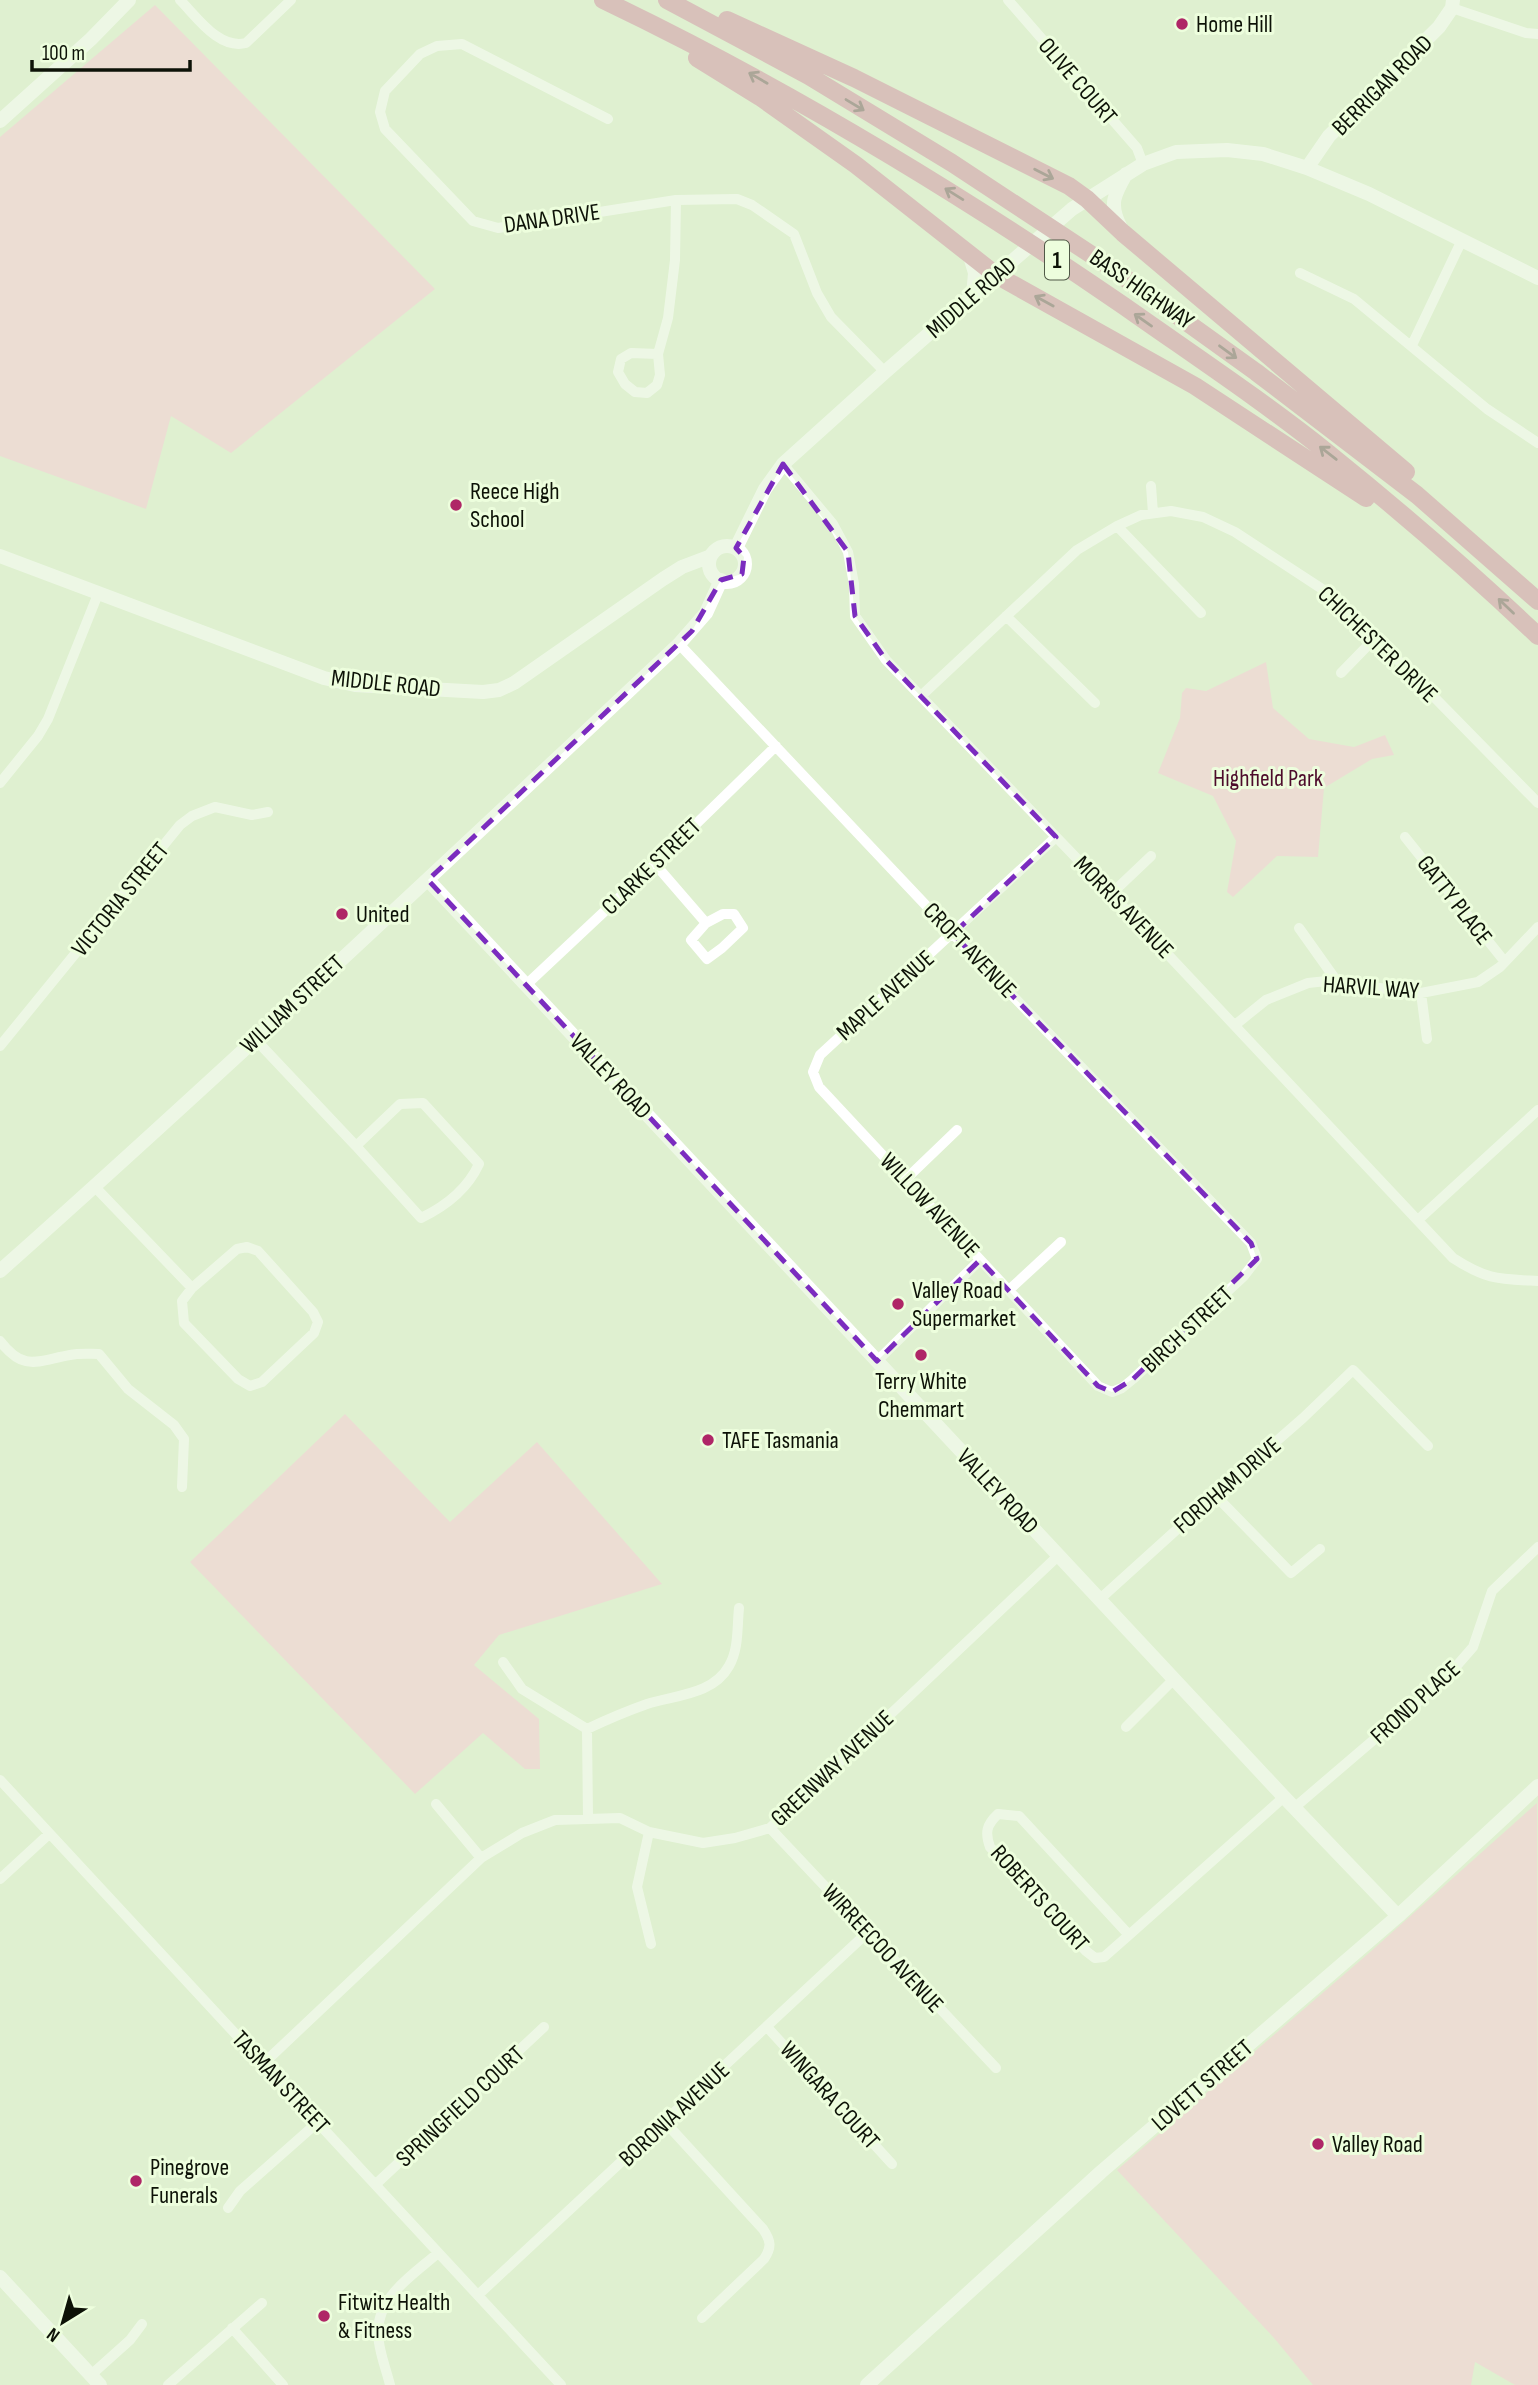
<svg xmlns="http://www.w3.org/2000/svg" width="1538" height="2385" viewBox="0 0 1538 2385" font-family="'Sofia Sans Condensed',sans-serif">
<rect width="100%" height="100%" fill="#dff0d0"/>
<path fill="#fcc6d8" d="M155 5 435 289 231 453 171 416 146 509 0 456V137Z
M1266 662 1273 708 1309 739 1354 747 1385 735 1394 755 1372 759 1324 788 1318 857 1277 856 1233 897 1227 892 1236 841 1213 796 1158 773 1180 718 1182 693 1186 688 1206 691Z
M345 1414 450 1522 537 1442 662 1584 499 1635 474 1665 539 1719 540 1769H525L483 1733 415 1794 190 1562Z
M1537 1803 1538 2385H1515L1475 2362 1471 2385H1313L1274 2338 1117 2170 1369 1953Z"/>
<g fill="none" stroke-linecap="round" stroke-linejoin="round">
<path stroke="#fff" stroke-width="10" d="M180 0C197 17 219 50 246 43L291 0
M1008 0 1137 148 1143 164
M1452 8 1526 33 1538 34
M608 119 462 44 437 46 420 54 385 91 380 112 385 129 473 221 498 228 676 200 737 199 752 205 794 234 817 293 831 317 885 372
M1300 273 1354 299 1487 409 1538 443
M1412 345 1462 240
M658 354 631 353 621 359 618 372 625 384 635 392 647 393 657 385 660 375 658 354 668 318 675 260 676 200
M783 464 833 524 848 552 854 584 855 616 886 660 1111 894 1453 1258C1487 1280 1498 1279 1538 1281
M1151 486 1153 513
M1117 526 1201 613
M1006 616 1095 703
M679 644 953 934 1251 1243 1257 1259 1244 1276 1133 1379 1122 1388 1112 1392 1098 1386 819 1087 813 1072 820 1055 1056 837
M1341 673 1376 637
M921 696 1077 550 1117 526 1141 515 1171 511 1203 517 1235 532 1339 600 1538 803
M0 783 38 736 48 719 98 594
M1405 837 1505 962
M655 864 706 923 723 914H734L743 928 722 948 707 959 691 940 706 923
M1111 894 1151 856
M1299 928 1336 980
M526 985 655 864 776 746
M1421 993 1427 1039
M1235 1025 1266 1000 1308 983 1336 980 1355 985 1421 993 1478 982 1500 967 1538 927
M255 1039 356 1146
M0 1046 180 825 192 816 215 807 252 815 268 812
M423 1103 479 1164C467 1190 446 1206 421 1218L356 1146 400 1104Z
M906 1179 957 1130
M95 1187 192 1288 237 1249 247 1247 258 1251 313 1312 318 1322 314 1333 262 1382 250 1386 238 1379 184 1323 182 1301 192 1288
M1418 1220 1538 1110
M1009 1290 1061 1242
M0 1341C24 1372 37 1361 70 1355 80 1353 89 1354 99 1354L128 1389 174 1425 184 1439 182 1487
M877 1361 980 1260
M1215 1495 1291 1573 1320 1549
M1100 1599 1215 1495 1303 1418 1353 1370 1428 1446
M503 1662 522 1689 587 1729
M1126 1727 1174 1679
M0 1780 561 2385
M436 1804 481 1858
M1294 1808 1446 1678 1473 1647 1492 1591 1538 1547
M588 1819 587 1729C606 1720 627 1711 647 1704 675 1695 713 1695 729 1666 739 1649 737 1627 739 1608
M770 1828 996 2068
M649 1832 637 1887 651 1944
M0 1879 49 1834
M1129 1935 1019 1816 998 1814C986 1825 985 1833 990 1847L1086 1951 1095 1958 1104 1957 1129 1935 1284 1797
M767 2027 892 2164
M264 2063 481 1858 522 1833 555 1820 620 1818 649 1832 703 1843 735 1838 770 1828 1059 1555
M665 2122 763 2229C771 2241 772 2247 764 2259L702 2318
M376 2184 544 2027
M228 2208 240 2191 318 2122
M478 2295 868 1932
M232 2328 283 2385
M91 2375 130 2340 142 2324
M168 2385 262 2303
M390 2385C386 2368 378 2350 378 2332 378 2296 414 2274 438 2253"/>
<path stroke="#fff" stroke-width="14" d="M0 121 91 39 129 0
M1307 168 1329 136 1439 27 1452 8 1453 0
M1120 226C1109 204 1114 195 1126 174
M969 253 975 273 973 296
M709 564a18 18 0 1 1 36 0a18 18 0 1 1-36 0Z
M736 548 765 489 783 464 885 372 1072 209 1143 164 1176 152 1227 150 1263 154 1307 168 1369 194 1538 278
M0 556 324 678 355 685 483 692 499 690 514 683 663 579 682 567 711 556
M428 880 1284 1797 1398 1916
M0 1271C230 1066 454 855 679 644L706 613 721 580
M0 2277 100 2385
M867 2385 1101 2172 1398 1916 1538 1786"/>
<path stroke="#d088a1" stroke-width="18" d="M603 0C785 87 958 192 1124 306 1192 354 1263 401 1328 453 1400 511 1471 572 1538 636
M667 0 809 76 952 163 1107 265 1256 372 1417 495 1538 601
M727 20 854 78 1069 186 1087 199 1123 233 1406 472
M697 58 760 97 856 165 996 275 1195 386 1366 498"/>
</g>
<defs><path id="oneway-shaft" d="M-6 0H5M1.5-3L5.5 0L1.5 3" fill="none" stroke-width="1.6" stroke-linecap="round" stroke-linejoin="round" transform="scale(1.75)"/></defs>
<g stroke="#6e4d54">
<use href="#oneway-shaft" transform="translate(758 78) rotate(-150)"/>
<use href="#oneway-shaft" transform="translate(855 105) rotate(31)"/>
<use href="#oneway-shaft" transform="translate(1044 174) rotate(27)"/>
<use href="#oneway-shaft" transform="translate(954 194) rotate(-148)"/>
<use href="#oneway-shaft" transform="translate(1044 301) rotate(-151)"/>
<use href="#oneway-shaft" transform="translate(1143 320) rotate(-145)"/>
<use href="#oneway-shaft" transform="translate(1228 352) rotate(36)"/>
<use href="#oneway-shaft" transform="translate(1328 453) rotate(-142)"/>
<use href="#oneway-shaft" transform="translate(1506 606) rotate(-136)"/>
</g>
<path d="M0 0H1538V2385H0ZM783 464 848 552 855 616 886 660 1056 837 953 934 1251 1243 1257 1259 1133 1379 1112 1392 1098 1386 980 1260 877 1361 428 880 692 631 721 580 742 574 744 557 736 548Z" fill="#dff0d0" fill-opacity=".55" fill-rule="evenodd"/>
<path fill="none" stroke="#7b2cbf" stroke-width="5" stroke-dasharray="14 9" stroke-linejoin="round" d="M783 464 848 552 855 616 886 660 1056 837 953 934 1251 1243 1257 1259 1133 1379 1112 1392 1098 1386 980 1260 877 1361 428 880 692 631 721 580 742 574 744 557 736 548Z"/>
<g fill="#af2667" stroke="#edfedd" stroke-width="2.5">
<circle cx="1182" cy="24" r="7"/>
<circle cx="456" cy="505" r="7"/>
<circle cx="342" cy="914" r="7"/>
<circle cx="898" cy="1304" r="7"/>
<circle cx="921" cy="1355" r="7"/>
<circle cx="708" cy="1440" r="7"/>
<circle cx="1318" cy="2144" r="7"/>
<circle cx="136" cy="2181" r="7"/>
<circle cx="324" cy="2316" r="7"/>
</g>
<g text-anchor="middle" stroke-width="6" stroke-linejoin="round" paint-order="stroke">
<rect fill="#edfedd" stroke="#505947" stroke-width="2" x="1045" y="240.5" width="24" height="39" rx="5"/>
<g font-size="23" font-weight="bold" fill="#0d1207">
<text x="1057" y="268">1</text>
</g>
<g font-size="24" fill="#0d1207" stroke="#edfedd" text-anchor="start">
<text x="1196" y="32">Home Hill</text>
<text x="470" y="499">Reece High<tspan x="470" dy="28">School</tspan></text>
<text x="356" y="922">United</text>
<text x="912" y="1298">Valley Road<tspan x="912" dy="28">Supermarket</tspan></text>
<text x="921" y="1389" text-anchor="middle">Terry White<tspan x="921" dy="28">Chemmart</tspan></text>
<text x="722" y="1448">TAFE Tasmania</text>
<text x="1332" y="2152">Valley Road</text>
<text x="150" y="2175">Pinegrove<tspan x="150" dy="28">Funerals</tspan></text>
<text x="338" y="2310">Fitwitz Health<tspan x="338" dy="28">&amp; Fitness</tspan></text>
</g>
<g font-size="24" fill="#0d1207" stroke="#edfedd">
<text transform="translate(1078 81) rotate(49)" y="8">OLIVE COURT</text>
<text transform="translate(1382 85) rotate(-45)" y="8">BERRIGAN ROAD</text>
<text transform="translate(552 218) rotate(-8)" y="8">DANA DRIVE</text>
<text transform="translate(1142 289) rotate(35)" y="8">BASS HIGHWAY</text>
<text transform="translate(971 297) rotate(-41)" y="8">MIDDLE ROAD</text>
<text transform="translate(1378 644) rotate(44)" y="8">CHICHESTER DRIVE</text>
<text transform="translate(386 683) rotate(6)" y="8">MIDDLE ROAD</text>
<text transform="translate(651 866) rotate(-44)" y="8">CLARKE STREET</text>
<text transform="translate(120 899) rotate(-51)" y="8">VICTORIA STREET</text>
<text transform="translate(1455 900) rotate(52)" y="8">GATTY PLACE</text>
<text transform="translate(1124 907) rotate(46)" y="8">MORRIS AVENUE</text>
<text transform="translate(970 950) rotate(46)" y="8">CROFT AVENUE</text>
<text transform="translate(1371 987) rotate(4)" y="8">HARVIL WAY</text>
<text transform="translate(885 995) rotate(-42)" y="8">MAPLE AVENUE</text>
<text transform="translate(292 1004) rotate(-43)" y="8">WILLIAM STREET</text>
<text transform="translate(611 1076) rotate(47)" y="8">VALLEY ROAD</text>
<text transform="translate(930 1205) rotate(47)" y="8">WILLOW AVENUE</text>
<text transform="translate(1187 1329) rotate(-43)" y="8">BIRCH STREET</text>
<text transform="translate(1227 1485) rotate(-41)" y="8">FORDHAM DRIVE</text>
<text transform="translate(998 1491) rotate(47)" y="8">VALLEY ROAD</text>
<text transform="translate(1415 1702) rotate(-42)" y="8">FROND PLACE</text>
<text transform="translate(832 1768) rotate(-43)" y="8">GREENWAY AVENUE</text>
<text transform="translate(1040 1898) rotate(48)" y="8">ROBERTS COURT</text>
<text transform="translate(883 1948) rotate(47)" y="8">WIRREECOO AVENUE</text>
<text transform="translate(281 2082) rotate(47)" y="8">TASMAN STREET</text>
<text transform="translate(1202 2085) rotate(-41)" y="8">LOVETT STREET</text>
<text transform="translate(830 2095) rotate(48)" y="8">WINGARA COURT</text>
<text transform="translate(460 2106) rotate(-43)" y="8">SPRINGFIELD COURT</text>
<text transform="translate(674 2114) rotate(-43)" y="8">BORONIA AVENUE</text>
</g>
<g font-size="24" fill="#4d0c2b" stroke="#edfedd">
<text x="1268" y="786">Highfield Park</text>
</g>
</g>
<g transform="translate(63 2322) rotate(217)" stroke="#edfedd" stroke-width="5" paint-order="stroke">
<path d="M0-5L12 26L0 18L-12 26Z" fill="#0d1207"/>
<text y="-10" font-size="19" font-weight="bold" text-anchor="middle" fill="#0d1207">N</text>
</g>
<path d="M32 60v10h158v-10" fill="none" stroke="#0d1207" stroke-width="3.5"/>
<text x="42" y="60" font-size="21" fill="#0d1207" stroke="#edfedd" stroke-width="5" paint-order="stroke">100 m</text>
</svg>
